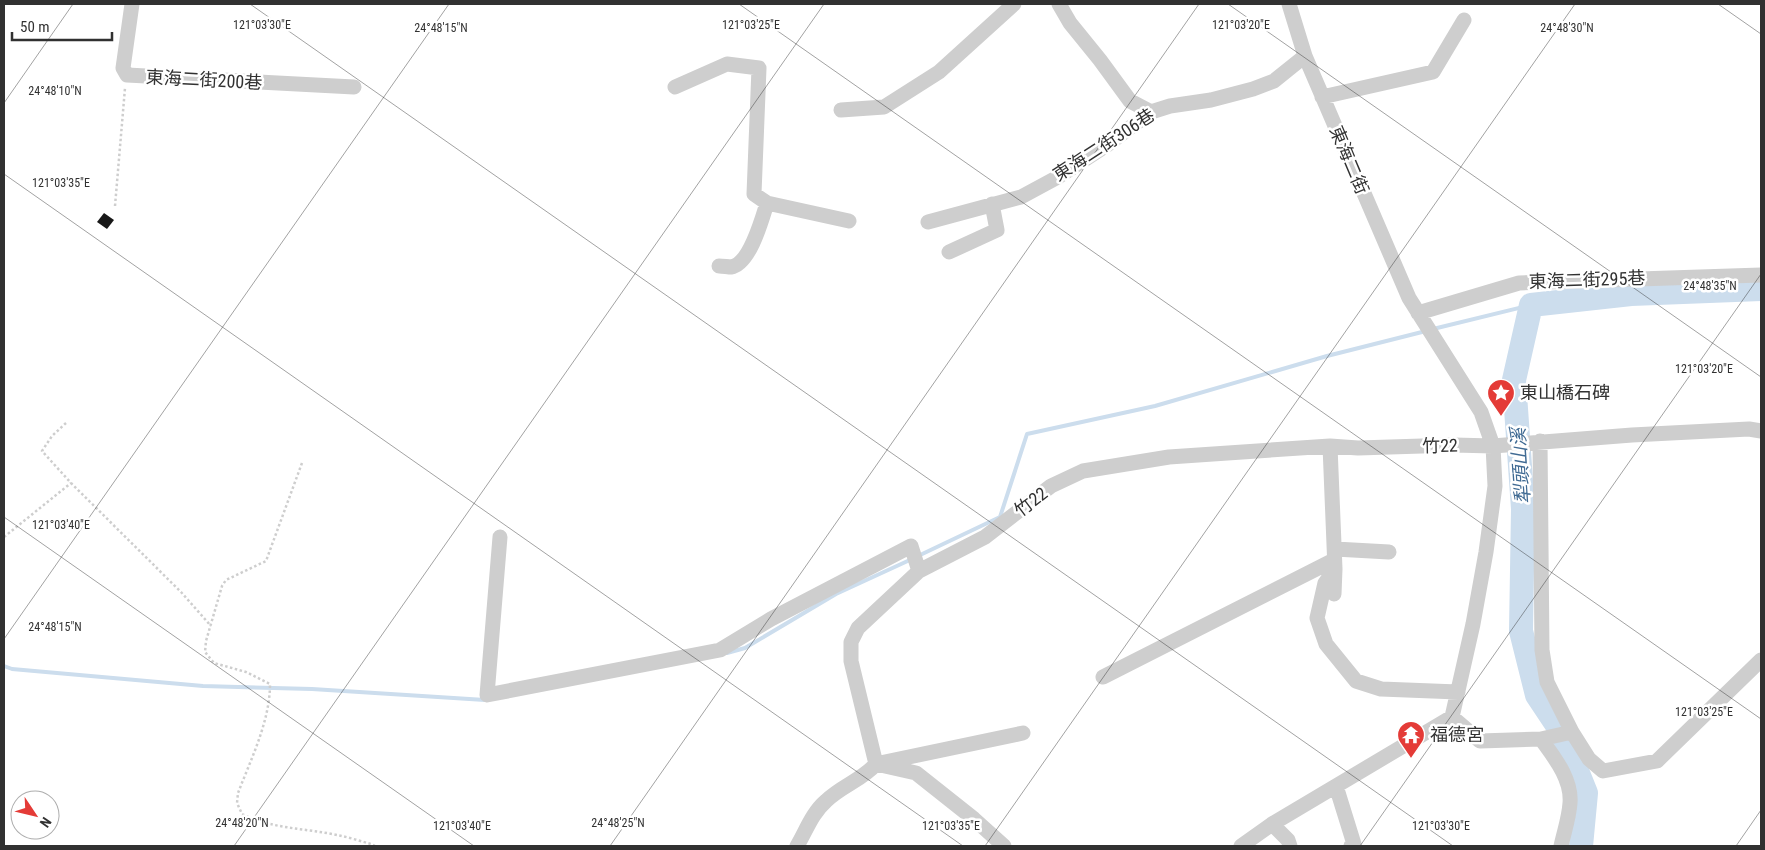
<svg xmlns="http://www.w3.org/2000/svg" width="1765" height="850" viewBox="0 0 1765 850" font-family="'Roboto Condensed','Noto Sans TC',sans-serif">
<rect width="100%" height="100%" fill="#fff"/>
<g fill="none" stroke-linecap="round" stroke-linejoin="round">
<path stroke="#ccdded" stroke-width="4" d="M1433 329 1531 305
M918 556 1000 517 1027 434 1155 406 1327 356 1426 331
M727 653 745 648 836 594 912 559
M4 666 12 669 203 686 312 689 485 700"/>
<path stroke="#ccdded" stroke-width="24" d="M1581 846 1586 793 1561 731 1537 695 1521 631 1523 509 1514 380 1531 305 1631 294 1761 289"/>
</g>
<path fill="#181818" d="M104 213 114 220 107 229 97 222Z"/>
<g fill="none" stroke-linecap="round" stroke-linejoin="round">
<path stroke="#cecece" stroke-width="2.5" stroke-dasharray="2.5 2.5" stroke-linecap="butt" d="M115 206 125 88
M66 423 52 436 42 451 71 483 181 592 211 626
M302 463 266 561 226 580 222 586 206 641 205 652 214 663 246 672 270 684C270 721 251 759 238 793L237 803 242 814C272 829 304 828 337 835 348 837 360 841 371 844L375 846
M4 537 71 483"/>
<path stroke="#cecece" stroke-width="15" d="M132 4 123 68 127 75 354 87
M1059 4 1070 23 1100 60 1130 101 1151 112
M1289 4 1305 56 1409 298 1481 412 1493 446 1495 486 1486 552 1473 624 1452 717 1480 741 1541 739C1554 757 1572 779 1570 803 1569 818 1564 832 1561 846
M675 87 727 64 759 68 754 194 767 203 849 221
M1322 97 1433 72 1464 20
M841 110 884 107 939 72 1014 4
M928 222 1021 197 1058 177 1107 145 1151 112 1170 106 1211 100 1253 89 1274 81 1305 56
M949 252 997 230 992 204
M719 266C723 266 728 267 731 267 750 264 762 219 767 203
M1418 313 1519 283 1761 275
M1540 441 1542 650 1547 682 1572 732 1589 759 1603 771 1657 761 1761 660
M1330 446 1335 569 1325 583 1317 618 1326 644 1356 681 1381 689 1458 692
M500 537 487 695 720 650 771 619 911 546 919 571
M1335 549 1389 552
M1334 594 1335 569
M1103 677 1334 560
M1541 739 1572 732
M880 763 1023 733
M876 764 916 773 974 819 1004 846
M1336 786 1354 844 1351 846
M797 846C806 831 812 813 826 801 841 786 862 780 876 764L851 661V642L858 628 919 571 985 537 1051 486 1083 471 1169 457 1330 446 1358 448 1454 445 1493 446 1632 435 1749 429 1761 431
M1241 846 1272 824
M1290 846 1288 840 1272 824 1452 717"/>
</g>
<path fill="none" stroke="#313131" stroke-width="1" stroke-opacity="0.45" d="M250 4 1453 846M739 4 1761 719M1228 4 1761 377M1718 4 1761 34M4 103 73 4M4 174 963 846M4 517 474 846M4 639 449 4M234 846 824 4M610 846 1199 4M985 846 1575 4M1360 846 1761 274M1736 846 1761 810"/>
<defs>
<symbol id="sight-pin" viewBox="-11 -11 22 30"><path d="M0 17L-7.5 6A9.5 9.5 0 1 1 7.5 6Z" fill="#e43b37" stroke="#fff"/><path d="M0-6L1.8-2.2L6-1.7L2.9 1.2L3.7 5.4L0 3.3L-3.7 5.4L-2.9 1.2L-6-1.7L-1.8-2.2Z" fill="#fff"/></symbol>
<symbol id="temple-pin" viewBox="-11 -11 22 30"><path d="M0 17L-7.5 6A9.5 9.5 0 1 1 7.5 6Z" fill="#e43b37" stroke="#fff"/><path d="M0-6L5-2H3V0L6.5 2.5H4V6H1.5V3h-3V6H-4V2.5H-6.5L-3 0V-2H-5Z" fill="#fff"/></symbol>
</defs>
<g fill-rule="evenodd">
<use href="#sight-pin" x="1485" y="377" width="32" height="43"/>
<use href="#temple-pin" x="1395" y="719" width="32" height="43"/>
</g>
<g text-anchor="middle" stroke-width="5" stroke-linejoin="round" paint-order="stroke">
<g font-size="18" fill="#313131" stroke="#fff">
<text transform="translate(204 80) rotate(3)" y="6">東海二街200巷</text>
<text transform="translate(1104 145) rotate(-33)" y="6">東海二街306巷</text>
<text transform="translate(1349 160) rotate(67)" y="6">東海二街</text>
<text transform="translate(1587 280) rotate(-2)" y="6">東海二街295巷</text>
<text transform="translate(1440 446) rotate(-1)" y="6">竹22</text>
<text transform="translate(1031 502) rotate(-37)" y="6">竹22</text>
</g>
<g font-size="18" fill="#313131" stroke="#fff" text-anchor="start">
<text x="1520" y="399">東山橋石碑</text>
<text x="1430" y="741">福德宮</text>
</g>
<g font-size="19" font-style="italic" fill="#3f6a93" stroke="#fff">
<text transform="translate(1520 466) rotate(-94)" y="7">犁頭山溪</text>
</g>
</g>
<g font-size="12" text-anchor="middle" fill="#313131" stroke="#fff" stroke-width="5" stroke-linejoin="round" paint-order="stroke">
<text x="262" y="29">121°03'30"E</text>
<text x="751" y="29">121°03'25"E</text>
<text x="1241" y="29">121°03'20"E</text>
<text x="441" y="32">24°48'15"N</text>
<text x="1567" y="32">24°48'30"N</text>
<text x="55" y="95">24°48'10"N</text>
<text x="61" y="187">121°03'35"E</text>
<text x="1710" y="290">24°48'35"N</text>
<text x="1704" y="373">121°03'20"E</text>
<text x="61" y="529">121°03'40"E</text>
<text x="55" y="631">24°48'15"N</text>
<text x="1704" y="716">121°03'25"E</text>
<text x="242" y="827">24°48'20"N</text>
<text x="618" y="827">24°48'25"N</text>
<text x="462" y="830">121°03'40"E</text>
<text x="951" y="830">121°03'35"E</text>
<text x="1441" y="830">121°03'30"E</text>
</g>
<rect width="1765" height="850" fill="none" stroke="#313131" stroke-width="10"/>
<g transform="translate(35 815) rotate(125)"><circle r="24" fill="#ffffff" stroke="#adadad"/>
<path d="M0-4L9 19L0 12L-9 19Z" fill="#e43b37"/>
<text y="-8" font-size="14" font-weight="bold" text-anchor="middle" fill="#313131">N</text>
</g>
<path d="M12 32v8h100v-8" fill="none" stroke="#313131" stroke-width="2.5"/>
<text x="20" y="32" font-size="15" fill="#313131" stroke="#ffffff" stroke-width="4" paint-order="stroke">50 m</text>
</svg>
